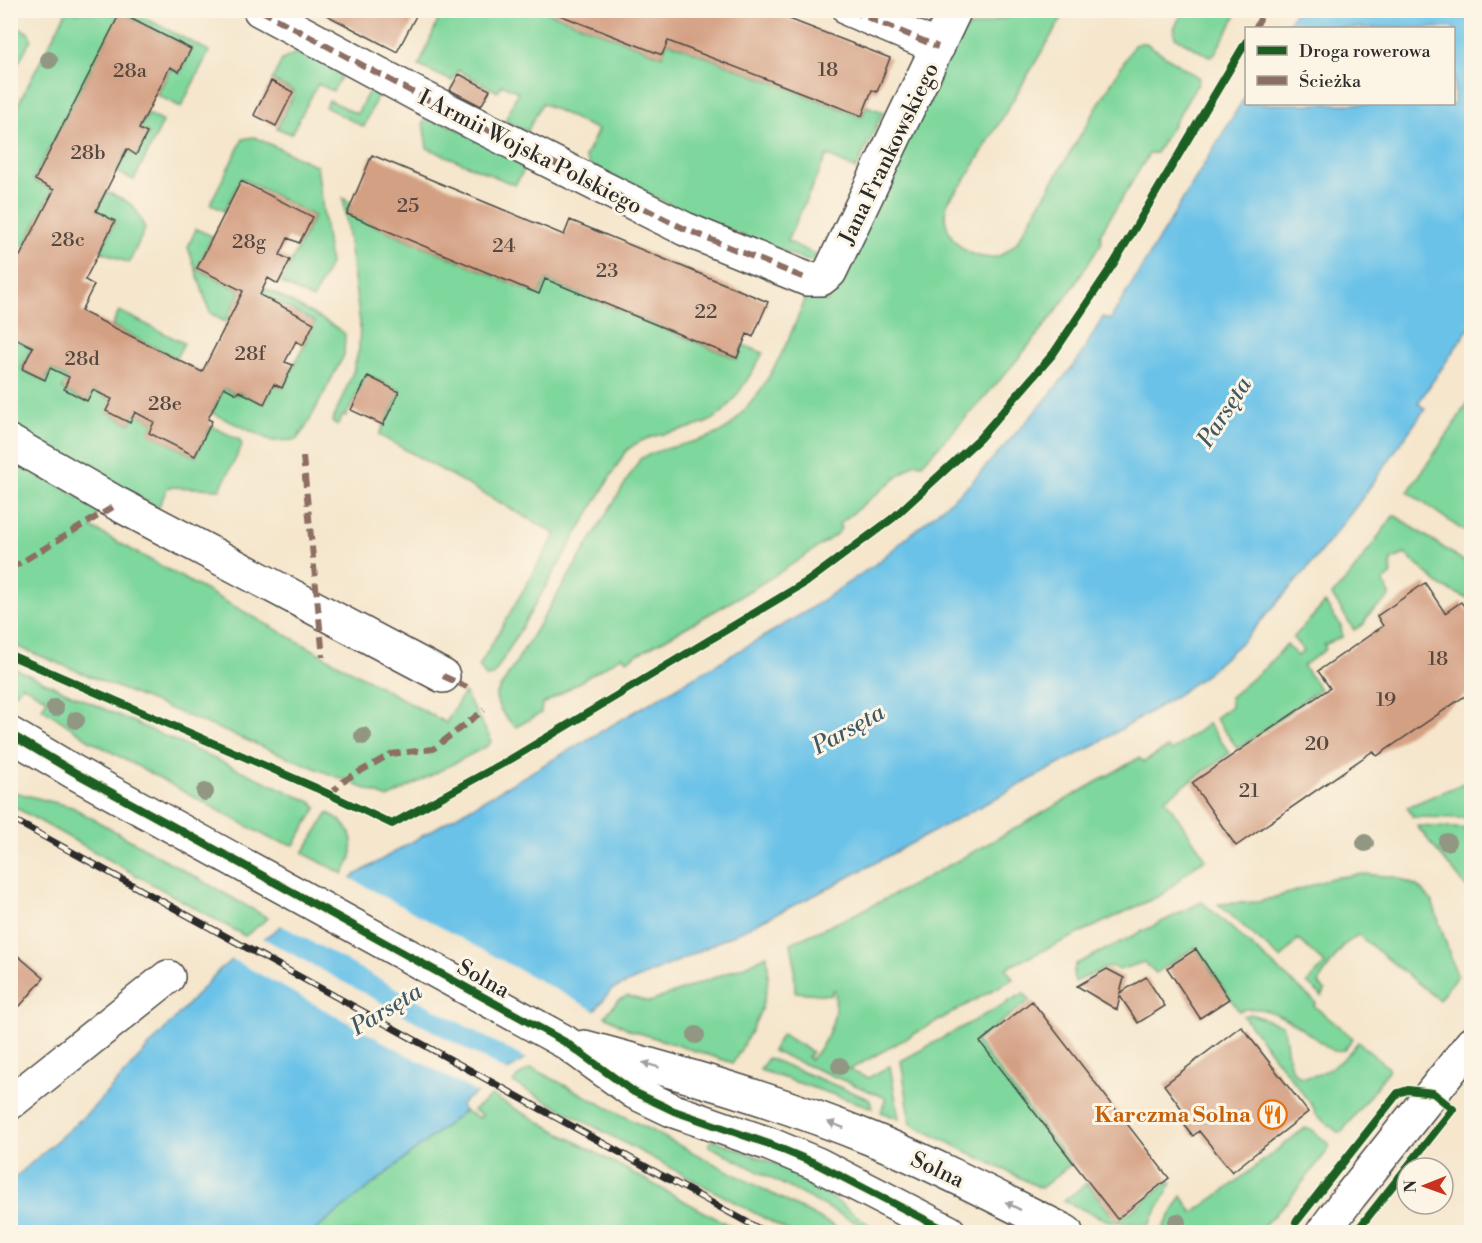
<svg xmlns="http://www.w3.org/2000/svg" width="1482" height="1243" viewBox="0 0 1482 1243" font-family="'Libre Bodoni',serif">
<rect width="100%" height="100%" fill="#fcf5e5"/>
<filter id="ink" filterUnits="userSpaceOnUse"><feTurbulence type="fractalNoise" baseFrequency=".0167" numOctaves="2"/><feDisplacementMap in="SourceGraphic" scale="12" xChannelSelector="R" yChannelSelector="G"/><feConvolveMatrix kernelMatrix="1 2 1 2 8 2 1 2 1" color-interpolation-filters="sRGB"/></filter>
<filter id="wash" filterUnits="userSpaceOnUse"><feTurbulence type="fractalNoise" baseFrequency=".008" numOctaves="4" result="noise"/><feDisplacementMap in="SourceGraphic" scale="24" xChannelSelector="R" yChannelSelector="G"/><feGaussianBlur stdDeviation="1.35" result="paint"/><feColorMatrix in="noise" values="0 0 0 0 0 0 0 0 0 0 0 0 0 0 0 0 0 1.4 0 .05"/><feComposite in="paint" operator="in"/></filter>
<g filter="url(#wash)">
<rect width="100%" height="100%" fill="#f5e6cc"/>
<path fill="#7ed79c" stroke="#548164" stroke-width="1.5" d="M1184 10 1229 11 1235 14V17L1215 53 1211 56 1206 55 1175 37 1174 33 1175 29 1174 28Z
M442 11H545L662 56 668 42 862 117 867 106 883 112 856 169 827 155 787 241 816 255 813 261H808L693 216 590 165 585 157 598 130 542 103 527 132 505 121 518 92 502 84 498 92 458 70 452 81 419 66Z
M883 11H933L928 17Z
M1031 11H1066L964 182C958 189 951 195 947 204 937 233 969 265 999 256 1006 253 1012 247 1017 242L1134 45 1140 43H1146L1199 78 1198 83 1156 153 1149 154 1100 234 1102 242C1091 259 1081 276 1069 293 1026 354 974 410 922 464L915 463 839 524 841 528 838 533C772 581 699 620 627 660L622 656 542 705 541 713 516 727C506 719 497 708 496 695L640 459C667 444 697 445 723 431 730 428 735 421 740 415 772 382 790 337 807 295L827 302 958 31Z
M66 12 120 14 33 180 52 190 24 247 11 240 10 120Z
M135 13 209 51 181 107 157 95 171 68 180 73 192 49 123 14Z
M16 26 29 33 31 39 11 77V41Z
M300 51 337 70 341 77 333 91 318 84 291 134 277 128 295 92 272 80 282 60Z
M373 88 377 89V96L364 127 325 107 329 100 357 114 369 91Z
M148 114 163 122 134 180 116 172 127 151 137 155 149 133 139 129Z
M434 118 528 163 515 185 427 148 423 122Z
M254 137 317 166 330 264 313 299 281 283 314 216 241 178 224 211 210 204 243 139Z
M107 192C131 202 136 205 145 229L129 263 101 251 115 221 96 211Z
M343 198 351 203 347 214 539 295 546 280 737 359 743 345 763 353C753 371 730 411 712 420 684 435 649 429 625 452L493 676 486 677 479 666 556 534 379 435 401 391 367 375 346 416 343 415 338 425 332 422 353 372 359 349 360 323Z
M196 229 212 236 197 269 241 291 225 322 210 313 188 247Z
M265 288 334 326 345 334 344 355 306 427 296 440 272 441 212 413 224 388 238 395 239 392 264 404 274 385 283 388 315 322 262 294Z
M119 311 184 343 176 358 112 326Z
M10 337 32 348 21 369 45 381 51 369 68 378 62 389 87 402 93 390 112 400 107 412 130 424 136 413 154 422 149 433 195 457 211 426 240 440 242 446 220 489 168 487 158 508 11 426Z
M1471 396V536L1408 492 1452 428Z
M10 454 99 510 92 528 446 723 464 692 489 736 491 741 489 745 388 798 11 644Z
M1394 515 1471 566V600L1441 586 1405 554 1391 560V575L1383 582 1390 595C1383 608 1369 607 1364 624L1354 630 1332 595 1349 577Z
M1325 603 1341 626 1342 637 1324 645 1326 649 1303 666 1320 689 1238 749 1215 718 1231 706 1230 697 1266 667 1287 644 1297 656 1304 651 1293 638Z
M11 667 313 803 312 804 317 807 294 845 273 840 91 741 42 708 47 699 22 685 16 693 11 690Z
M1208 724 1230 753 1165 799 1206 859 1194 866 1163 894 1006 968 1013 979 849 1070 868 1078 890 1066 899 1119 881 1112 886 1098 772 1051 782 1034 812 1052 808 1057 810 1060C829 1041 838 1016 835 990H832V995L795 992 794 960 791 943C911 892 1025 822 1139 758L1144 762 1165 749 1168 748 1171 751Z
M1471 780V818L1413 817 1407 807Z
M10 791 72 807 268 918 245 936 11 805Z
M328 813C355 826 359 849 343 874L303 853Z
M1417 826 1471 829V893Z
M1364 874 1395 877 1417 886 1432 901 1457 976 1439 1000 1358 935 1344 945 1322 976 1319 984 1325 991 1322 996 1307 983 1325 964 1298 939 1281 959 1218 904 1258 902 1290 893 1332 878Z
M1202 902 1316 1003 1314 1006 1353 1038 1344 1050 1333 1051C1310 1035 1270 999 1239 1011L1195 947 1156 973 1144 962 1119 970 1110 966 1075 982 1073 974 1076 964Z
M767 955C773 998 754 1027 733 1063L630 1030 605 1016 618 1000 627 996 650 1002 750 964Z
M1024 993 1030 1000 976 1041 1071 1164 1041 1188 911 1124 901 1061Z
M1251 1014 1282 1025C1290 1043 1283 1068 1301 1077 1324 1078 1345 1059 1358 1042L1387 1067 1389 1070 1342 1132H1338L1315 1114 1314 1108 1243 1016Z
M768 1058 869 1099 873 1108 760 1070Z
M531 1068 551 1078 845 1232H790L513 1083 517 1077Z
M492 1096 741 1232H313L464 1111 480 1118 482 1115 473 1110Z
M1305 1128H1309L1329 1144V1149L1287 1202 1257 1232H1163V1228L1182 1196 1193 1213 1228 1188Z
M712 1139 786 1168 827 1194 879 1232H874L709 1146Z
M1170 1181 1172 1183 1149 1225 1108 1221 1064 1201 1087 1183 1117 1222Z"/>
<path fill="#6bc2e8" stroke="#4b768a" stroke-width="1.5" d="M1296 11H1471V325L1418 403 1425 409 1358 504 1307 569 1244 640 1204 676 1171 699 1093 746 819 893 685 958 611 990 597 1008 462 1103 461 1106 464 1111 313 1232H11L10 1182 91 1110 221 968 352 877 802 614 877 563 970 484 1043 403 1078 360 1103 317 1110 320 1246 95V104H1454V28H1285Z"/>
<path fill="#f5e6cc" d="M348 877 597 1012 528 1060 279 924Z
M261 937 508 1072 510 1073 479 1094 230 958Z"/>
<g id="blocks">
<path fill="#d4a084" d="M317 10H419L397 52Z
M547 10H766L890 58 877 92 872 90 862 116 668 41 662 55Z
M120 13 191 49 179 72 170 67 139 129 147 133 136 155 127 149 96 211 115 221 85 280 94 285 81 311 202 372 243 291 197 268 241 181 313 217 299 243 288 238 280 255 290 260 278 284 268 278 260 295 314 323 303 345 296 341 285 362 293 365 282 388 274 384 264 404 239 391 237 394 224 387 208 419 212 421 195 456 149 433 154 422 135 412 130 423 106 411 112 399 93 390 87 401 64 389 69 377 50 368 45 380 22 369 33 347 10 336V252L20 256 54 190 35 180Z
M459 74 490 90 481 106 450 90Z
M271 81 293 92 276 126 254 115Z
M372 155 564 235 570 220 768 302 753 337 747 334 737 358 545 279 539 294 347 214Z
M368 376 399 392 383 425 351 410Z
M1425 583 1445 613 1461 602 1472 617V691L1377 756 1373 751 1236 846 1192 783 1330 688 1318 671 1383 626 1377 616Z
M10 949 44 978 20 1006 10 998Z
M1196 949 1229 999 1200 1018 1167 968Z
M1107 969 1124 978 1120 993 1146 977 1165 1006 1138 1023 1120 996 1117 1010 1077 986Z
M1032 1001 1169 1178 1117 1219 980 1042Z
M1241 1026 1308 1112 1232 1172 1199 1131 1193 1136 1179 1118 1185 1113 1164 1085Z"/>
</g>
</g>
<g filter="url(#ink)">
<use href="#blocks" fill-opacity="0" stroke="#494743" stroke-width="1.5"/>
<g fill="none" stroke-linecap="round" stroke-linejoin="round">
<defs>
<path id="minor" d="M260 10 418 95 685 229 807 279H821L830 272 955 10
M850 10 938 47
M10 442 118 504 443 676
M10 734 74 772 565 1042 634 1092 674 1111 769 1144 817 1164 949 1232
M584 1047C681 1073 779 1101 872 1139 938 1166 1002 1200 1066 1232
M10 1103 168 977
M1323 1232 1350 1196 1472 1043"/>
</defs>
<use href="#minor" stroke="#494743" stroke-width="36"/>
<use href="#minor" stroke="#fff" stroke-width="33"/>
<defs>
<path id="rail" d="M10 818 765 1232"/>
</defs>
<use href="#rail" stroke="#2b2b2b" stroke-width="7"/>
<use href="#rail" stroke="#fcf5e5" stroke-width="4.5" stroke-dasharray="14" stroke-linecap="butt"/>
<path stroke="#8d6e63" stroke-width="6" stroke-dasharray="12 6" stroke-linecap="butt" d="M260 10 418 95 685 229 807 279
M850 10 938 47
M1255 28 1265 10
M303 457 323 657
M10 569 118 504
M443 676 467 687
M330 795 343 781 391 754 433 749 484 710"/>
<defs>
<path id="cycleway" d="M10 655 316 788 392 824 511 759 808 581 893 518 979 439 1053 354 1114 263 1246 42
M10 734 74 772 565 1042 634 1092 674 1111 769 1144 817 1164 949 1232
M1296 1222 1398 1093 1408 1090 1433 1093 1453 1109 1356 1232"/>
</defs>
<use href="#cycleway" stroke="#fcf5e5" stroke-width="11"/>
<use href="#cycleway" stroke="#1b5e20" stroke-width="8"/>
</g>
<g fill="#919783">
<circle cx="49" cy="60" r="9"/>
<circle cx="55" cy="708" r="9"/>
<circle cx="76" cy="720" r="9"/>
<circle cx="363" cy="736" r="9"/>
<circle cx="205" cy="792" r="9"/>
<circle cx="1447" cy="842" r="9"/>
<circle cx="1365" cy="843" r="9"/>
<circle cx="696" cy="1035" r="9"/>
<circle cx="840" cy="1066" r="9"/>
<circle cx="1177" cy="1222" r="9"/>
</g>
<defs><path id="oneway-solid" d="M-6-.8H1V-3.2L6.5 0L1 3.2V.8H-6Z" transform="scale(1.5)"/></defs>
<g fill="#a0a0a0">
<use href="#oneway-solid" transform="translate(651 1065) rotate(-163)"/>
<use href="#oneway-solid" transform="translate(836 1125) rotate(-159)"/>
<use href="#oneway-solid" transform="translate(1013 1206) rotate(-153)"/>
</g>
</g>
<defs>
<symbol id="restaurant-ring" viewBox="-11 -11 22 22"><circle r="9.5" fill="#fcf5e5" stroke="#e8710a" stroke-width="1.5"/><path d="M-5-6h1v4h1v-4h1v4h1v-4h1v5L-1.5 .5V6h-2V.5L-5-1ZM5-6V6H3V1.5H1.5Q1.5-4 5-6Z" fill="#e8710a"/></symbol>
</defs>
<g fill-rule="evenodd">
<use href="#restaurant-ring" x="1256" y="1098" width="33" height="33"/>
</g>
<g text-anchor="middle" stroke-width="6" stroke-linejoin="round" paint-order="stroke">
<g font-size="20" fill="#554841">
<text x="828" y="76">18</text>
<text x="130" y="77">28a</text>
<text x="88" y="159">28b</text>
<text x="408" y="212">25</text>
<text x="68" y="246">28c</text>
<text x="249" y="248">28g</text>
<text x="504" y="252">24</text>
<text x="607" y="277">23</text>
<text x="706" y="318">22</text>
<text x="250" y="360">28f</text>
<text x="82" y="365">28d</text>
<text x="165" y="410">28e</text>
<text x="1438" y="665">18</text>
<text x="1386" y="706">19</text>
<text x="1317" y="750">20</text>
<text x="1249" y="797">21</text>
</g>
<g font-size="22" fill="#2b2b2b" stroke="#fcf5e5">
<text transform="translate(531 151) rotate(27)" y="8">I Armii Wojska Polskiego</text>
<text transform="translate(888 153) rotate(-64)" y="8">Jana Frankowskiego</text>
<text transform="translate(484 978) rotate(29)" y="8">Solna</text>
<text transform="translate(938 1169) rotate(25)" y="8">Solna</text>
</g>
<g font-size="22" font-weight="bold" fill="#c56008" stroke="#fcf5e5" text-anchor="end">
<text x="1251" y="1122">Karczma Solna</text>
</g>
<g font-size="24" font-style="italic" fill="#3e5864" stroke="#fcf5e5">
<text transform="translate(1224 412) rotate(-57)" y="8">Parsęta</text>
<text transform="translate(848 729) rotate(-29)" y="8">Parsęta</text>
<text transform="translate(386 1009) rotate(-31)" y="8">Parsęta</text>
</g>
</g>
<rect width="1482" height="1243" fill="none" stroke="#fcf5e5" stroke-width="36"/>
<rect x="1245" y="27" width="210" height="78" fill="#fcf5e5" stroke="#a8a49b" stroke-width="1.5"/>
<rect x="1257" y="46" width="30" height="9" fill="#1b5e20" stroke="#a8a49b" stroke-width="1.5"/>
<text x="1299" y="57" font-size="18" fill="#2b2b2b">Droga rowerowa</text>
<rect x="1257" y="76" width="30" height="9" fill="#8d6e63" stroke="#a8a49b" stroke-width="1.5"/>
<text x="1299" y="87" font-size="18" fill="#2b2b2b">Ścieżka</text>
<g transform="translate(1425 1186) rotate(269)"><circle r="28" fill="#fcf5e5" stroke="#a8a49b" stroke-width="1.5"/>
<path d="M0-4.5L10 22L0 15L-10 22Z" fill="#c8321e"/>
<text y="-9" font-size="16" font-weight="bold" text-anchor="middle" fill="#2b2b2b">N</text>
</g>
</svg>
